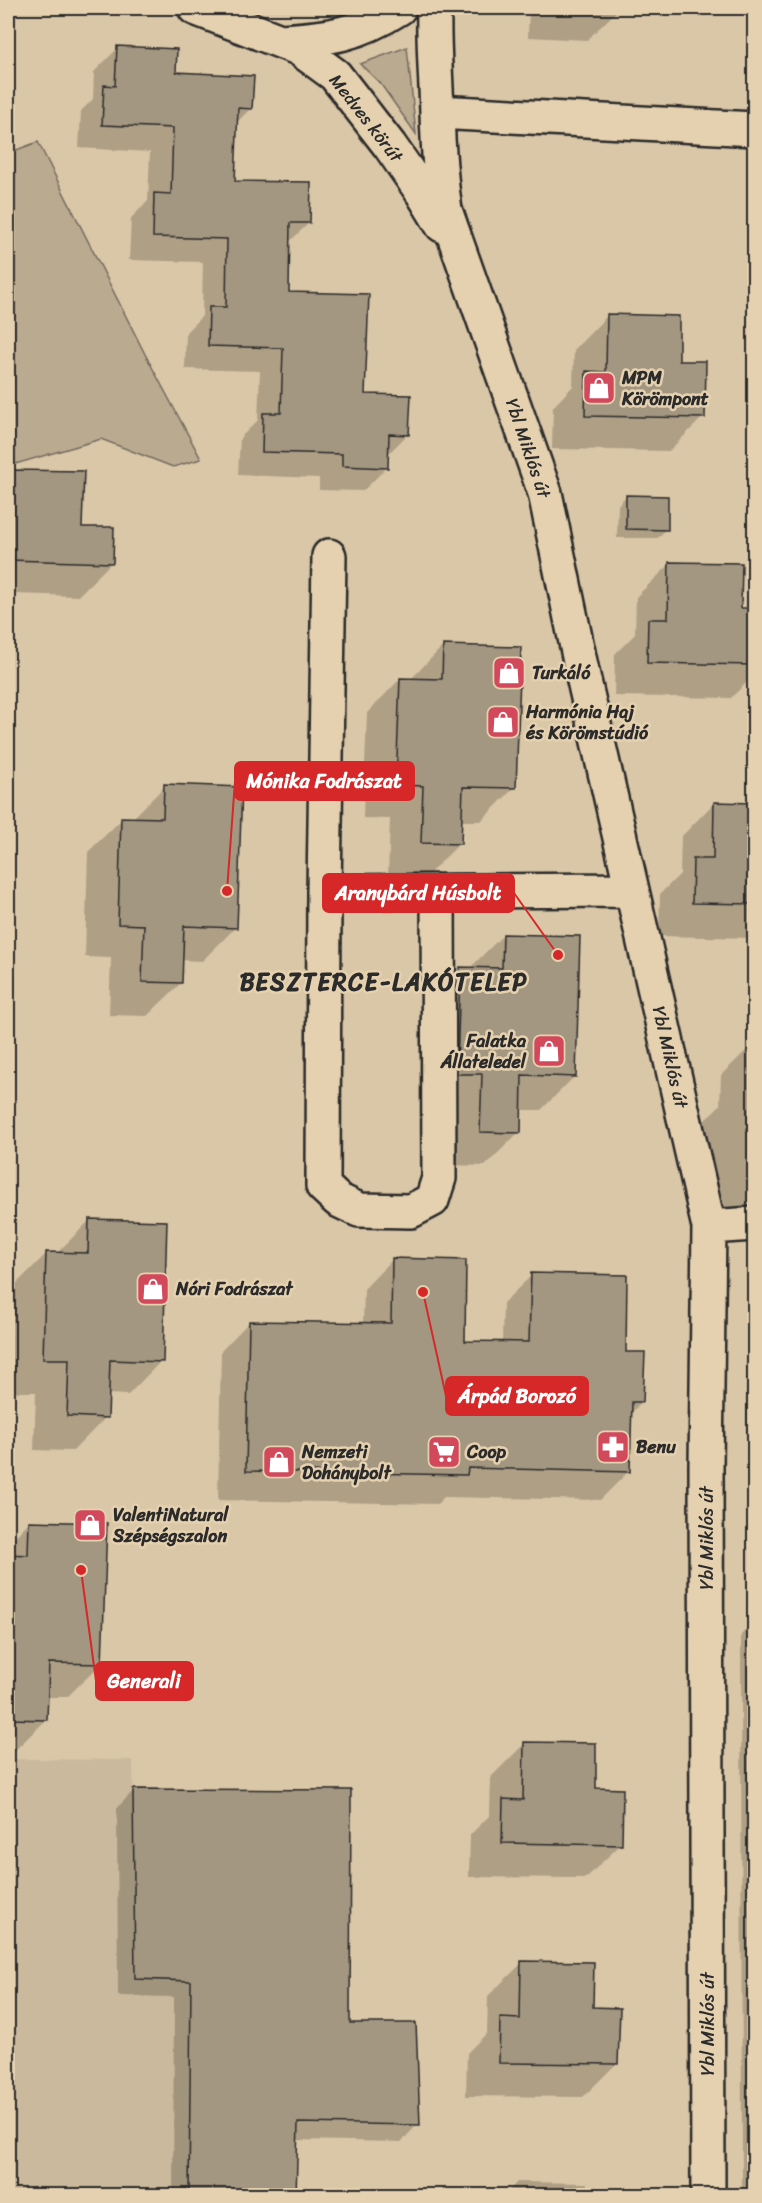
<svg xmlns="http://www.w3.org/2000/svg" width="762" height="2203" viewBox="0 0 762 2203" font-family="Sriracha,sans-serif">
<rect width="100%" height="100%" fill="#dac7a7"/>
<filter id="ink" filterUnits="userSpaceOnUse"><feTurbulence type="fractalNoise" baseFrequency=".0167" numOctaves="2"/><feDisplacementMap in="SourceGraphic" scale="12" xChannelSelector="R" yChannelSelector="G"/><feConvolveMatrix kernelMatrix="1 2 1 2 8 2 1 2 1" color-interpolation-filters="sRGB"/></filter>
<g filter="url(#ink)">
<path fill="#cab99c" d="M8 1759 133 1760 135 1979 249 1982 250 2026 190 2029 189 2195 8 2196Z"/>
<path fill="#baaa90" stroke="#726a5e" stroke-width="1.5" d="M407 47 416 134 380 83 360 64Z
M38 142 145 354 201 459 173 467 101 439 12 465 8 462V153Z"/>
<path fill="#0003" d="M529 8H620L587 40 528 37Z
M118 48 251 108 236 123 233 182 309 223 288 243 287 293 364 395 408 434 387 455V467L363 491 319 490V478L238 475 240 438 258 420 260 371 185 369 186 332 202 316 203 262 129 260 131 218 148 201 150 152 79 148 81 111 93 99 94 72Z
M607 316 677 362 703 417 669 451 552 449 553 407 573 386 574 350Z
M11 471 81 528 112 562 78 596 14 594 11 675 8 679V475Z
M626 496 666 529 658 538H617L618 505Z
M670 564 739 609H754V675L731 698 614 696 615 654 635 634 636 597Z
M443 646 515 787 481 821H461L460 843 426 877 388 876 390 819 363 818 367 713 400 679 410 680Z
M165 786 236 927 202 961 181 960V983L147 1016 109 1015 111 958 85 957 88 852 122 819H132Z
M714 803 754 804V938L659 936 660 894 680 874 681 837Z
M503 935 574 1077 541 1110H520L519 1132 485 1166 447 1165 426 1002 460 968H470Z
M753 1044H754V1219L721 1236 700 1125 720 1105 721 1075Z
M90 1220 161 1361 128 1395 107 1394 106 1417 73 1451 34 1450 36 1392H10L13 1287 47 1253H57Z
M392 1260 463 1343H502L503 1303 532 1275 624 1353 642 1402 630 1414 629 1471 600 1500 444 1497 437 1504 218 1500 221 1351 249 1322 363 1324 364 1289Z
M754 1296V1525H753L748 1453H746L747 1304Z
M29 1522 101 1664 67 1697H47L46 1720 12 1753H8V1544Z
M754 1621V2196H742L741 1635Z
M524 1744 594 1790 620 1845 586 1878 469 1877 470 1835 490 1815 491 1777Z
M134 1790 418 2124 401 2142 296 2140 295 2195 429 2194V2196H173L174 1997 118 1996 117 1808Z
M522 1963 591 2009 617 2063 583 2097 466 2096 467 2053 487 2033 488 1996Z
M517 2182 587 2183V2196H504Z"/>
<path fill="#a49781" stroke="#2b2b2b" stroke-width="1.5" d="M117 46 177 49 176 72 254 76 252 109 238 108 235 181 311 182 310 223H290L289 292 369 294 365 394 411 395 409 435 389 434 388 468 342 466V454L262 452 263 413H281L283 348 208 346 209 307H226L227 239 153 237 154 193 171 194 173 128 102 125 104 85 115 86Z
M607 314 679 316V361H706L705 418 585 416 586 371 606 372Z
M11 470 84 471 82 527H114L113 563 8 560V507H10Z
M626 495 668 496V530L626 529Z
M669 562 742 563 741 608H754V665L647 663 648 619H668Z
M443 645 521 647 516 788 463 787 461 844 421 843 423 786 396 785 400 678 442 679Z
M164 784 242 787 237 928 184 926 182 983 142 982 144 925 118 924 121 817 163 818Z
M714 802 754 803V904L692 903 693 859H713Z
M503 934 580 936 576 1077 522 1075 521 1133 480 1132 482 1074H457L460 967 502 968Z
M89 1219 167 1221 163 1362 110 1360 108 1418 67 1416 69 1359H43L46 1252 88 1253Z
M392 1258 466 1260 465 1341 529 1342 531 1273 627 1275 626 1352H645L643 1402H632L630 1472 468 1468 467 1475 246 1471 249 1321 391 1323Z
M29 1521 107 1523 102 1664 49 1663 47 1720 8 1719V1554L28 1555Z
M524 1742 596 1743V1788L623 1789 622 1845 502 1843 503 1799 523 1800Z
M133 1789 351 1790 350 2023H416L420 2125 298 2123 296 2196H189L191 1981 135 1979Z
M521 1961 594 1962 593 2007 620 2008 618 2064 499 2063 500 2018 520 2019Z"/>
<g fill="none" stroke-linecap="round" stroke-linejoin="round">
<defs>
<path id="minor" d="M195 8 298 48 335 75 390 146 422 192 442 225
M434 8C433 43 436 78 437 113 438 146 440 177 445 210L545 493 583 676 709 1227 706 1467 708 2196
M281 41C329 38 357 35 399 8
M437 112 754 129
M324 892 329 556
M438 892 439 1178 432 1200 411 1211 359 1210 338 1200 323 1186 324 892 632 890
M709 1227 754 1224"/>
</defs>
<use href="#minor" stroke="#2b2b2b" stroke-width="38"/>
<use href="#minor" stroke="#e5d1af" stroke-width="33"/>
</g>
</g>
<defs>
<symbol id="shop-square" viewBox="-11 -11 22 22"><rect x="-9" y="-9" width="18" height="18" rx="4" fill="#d1495b" stroke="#e5d1af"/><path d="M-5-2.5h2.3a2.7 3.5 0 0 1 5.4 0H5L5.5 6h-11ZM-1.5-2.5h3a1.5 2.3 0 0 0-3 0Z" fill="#fff"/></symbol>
<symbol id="pharmacy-square" viewBox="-11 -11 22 22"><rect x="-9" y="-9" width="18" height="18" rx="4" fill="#d1495b" stroke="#e5d1af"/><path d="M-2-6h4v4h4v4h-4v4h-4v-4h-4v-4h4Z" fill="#fff"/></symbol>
<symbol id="supermarket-square" viewBox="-11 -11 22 22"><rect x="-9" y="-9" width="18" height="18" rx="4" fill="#d1495b" stroke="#e5d1af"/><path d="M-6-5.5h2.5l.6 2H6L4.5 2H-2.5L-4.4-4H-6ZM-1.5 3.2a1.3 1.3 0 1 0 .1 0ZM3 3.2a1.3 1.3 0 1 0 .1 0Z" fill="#fff"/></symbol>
</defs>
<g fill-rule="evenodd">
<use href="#shop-square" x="580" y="369" width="38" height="38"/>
<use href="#shop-square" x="490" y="654" width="38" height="38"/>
<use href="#shop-square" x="484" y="703" width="38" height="38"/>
<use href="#shop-square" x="530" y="1032" width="38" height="38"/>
<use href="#shop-square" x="134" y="1270" width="38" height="38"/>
<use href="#pharmacy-square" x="594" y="1428" width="38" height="38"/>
<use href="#supermarket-square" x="425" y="1433" width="38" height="38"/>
<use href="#shop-square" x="260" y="1443" width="38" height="38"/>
<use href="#shop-square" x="71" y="1506" width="38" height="38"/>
</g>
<g text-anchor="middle" stroke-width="5" stroke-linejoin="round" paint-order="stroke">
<g font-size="18" fill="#2b2b2b" stroke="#e5d1af">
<text transform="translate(366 118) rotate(52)" y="6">Medves körút</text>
<text transform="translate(528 448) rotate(71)" y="6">Ybl Miklós út</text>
<text transform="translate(670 1057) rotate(77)" y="6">Ybl Miklós út</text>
<text transform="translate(707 1538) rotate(-90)" y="6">Ybl Miklós út</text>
<text transform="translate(708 2024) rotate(-90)" y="6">Ybl Miklós út</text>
</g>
<g font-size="18" font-weight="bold" fill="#2b2b2b" stroke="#e5d1af" text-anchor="start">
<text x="622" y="384">MPM<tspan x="622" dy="21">Körömpont</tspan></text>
<text x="532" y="679">Turkáló</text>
<text x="526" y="718">Harmónia Haj<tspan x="526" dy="21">és Körömstúdió</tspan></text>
<text x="526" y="1047" text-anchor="end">Falatka<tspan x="526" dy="21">Állateledel</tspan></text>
<text x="176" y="1295">Nóri Fodrászat</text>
<text x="636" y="1453">Benu</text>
<text x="302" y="1458">Nemzeti<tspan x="302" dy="21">Dohánybolt</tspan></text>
<text x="467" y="1458">Coop</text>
<text x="113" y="1521">ValentiNatural<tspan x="113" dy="21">Szépségszalon</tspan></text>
</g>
<g font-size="24" font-weight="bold" letter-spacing="1.5" fill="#2b2b2b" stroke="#e5d1af">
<text x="384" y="990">BESZTERCE-LAKÓTELEP</text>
</g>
</g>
<path fill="none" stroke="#d62828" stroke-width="2" d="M227 891L235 781M558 955L514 893M423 1292L446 1396M81 1570L96 1681"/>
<g fill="#d62828" stroke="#e5d1af" stroke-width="2">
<circle cx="227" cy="891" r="6"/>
<circle cx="558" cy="955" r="6"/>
<circle cx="423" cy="1292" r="6"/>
<circle cx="81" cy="1570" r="6"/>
</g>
<g fill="#d62828" stroke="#d62828" stroke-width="2">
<rect x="235" y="762" width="179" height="38" rx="6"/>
<rect x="323" y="874" width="191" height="38" rx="6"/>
<rect x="446" y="1377" width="142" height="38" rx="6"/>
<rect x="96" y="1662" width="97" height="38" rx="6"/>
</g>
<g font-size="20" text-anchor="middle" font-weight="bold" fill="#fff">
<text x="324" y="788">Mónika Fodrászat</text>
<text x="418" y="900">Aranybárd Húsbolt</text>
<text x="517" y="1403">Árpád Borozó</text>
<text x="144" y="1688">Generali</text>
</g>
<rect width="762" height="2203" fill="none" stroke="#e5d1af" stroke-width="30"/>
<rect x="15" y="15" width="732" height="2173" fill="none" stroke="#2b2b2b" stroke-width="2" filter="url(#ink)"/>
</svg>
